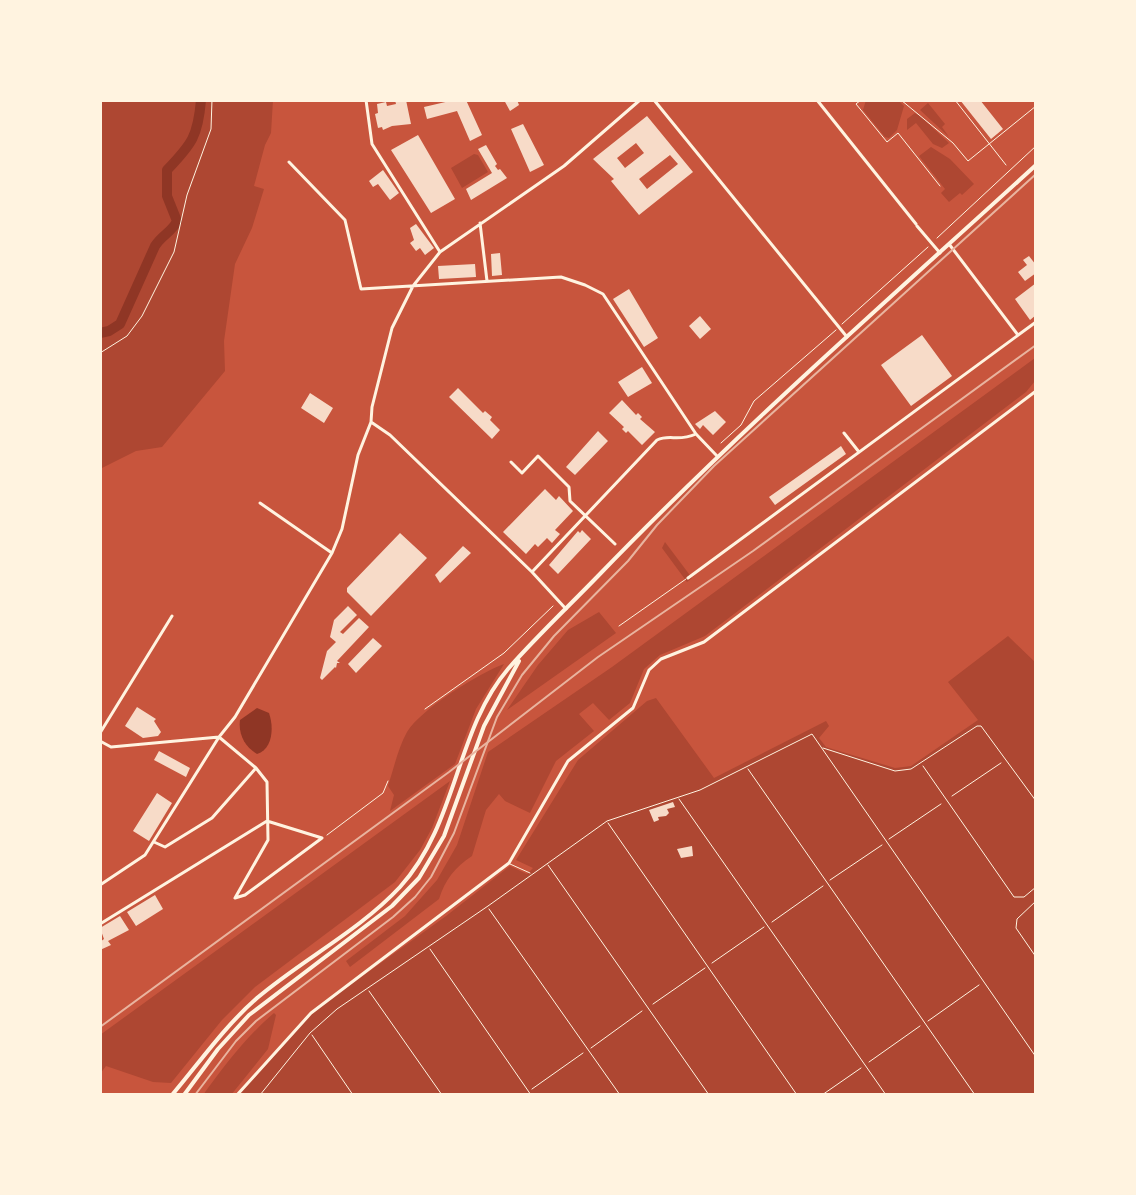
<svg xmlns="http://www.w3.org/2000/svg" width="1136" height="1195" viewBox="0 0 1136 1195" font-family="'Golos Text',sans-serif">
<rect width="100%" height="100%" fill="#c8553d"/>
<path fill="#ae4732" d="M100 100H273L271 133 265 145 254 186 264 189 252 228 235 264 224 341 225 371 162 447 136 451 100 469Z
M866 100H898L904 106 897 130 889 138 885 137 863 110Z
M928 103 945 124 942 127 949 137 920 110Z
M915 113 920 116 949 143 942 148 933 144 916 123 907 130V119Z
M931 147 950 159 974 184 962 195 960 193 949 202 941 193 945 189 919 156Z
M474 154 478 155 488 172 462 188 451 168Z
M1035 358V381L1026 392 705 636 660 655 644 669 630 703 609 720 593 703 579 714 594 731 556 761 530 813 505 801 499 794 486 810 472 856C455 867 445 880 439 899L350 967 346 961 405 916 437 880 457 845 488 752 612 667Z
M665 542 692 578 687 582 662 548Z
M599 612 616 633 507 710 538 665 568 630Z
M1008 636 1036 663V1095H239L310 1016 328 1001 446 916 510 866 527 874 533 868 516 860 578 760 647 701 656 698 714 778 826 721 829 726 819 738 826 747 895 768 911 766 978 720 948 682Z
M504 664 476 709 455 764 390 811 394 795 388 786C394 768 398 748 407 732 421 709 479 673 504 664Z
M450 781 432 828 420 850 395 882 255 987 222 1020 171 1083 153 1082 106 1066 100 1074V1035Z
M274 1013 276 1015 268 1049 231 1095H203C225 1065 246 1037 274 1013Z"/>
<path fill="#8f3625" d="M257 708 269 713C274 727 273 749 257 754 245 747 238 734 240 720Z"/>
<g fill="none" stroke-linecap="round" stroke-linejoin="round">
<path stroke="#8f3625" stroke-width="10" d="M100 333 109 331 120 324 155 246C162 235 172 232 177 221L167 196V170C192 144 198 136 201 100"/>
</g>
<path fill="#f7dbc8" fill-rule="evenodd" d="M395 100H406L411 124 392 126 383 130 382 127 378 128 375 114 378 113 377 104 386 102 387 106 396 104Z
M454 100H466L482 135 470 141 457 111 427 119 424 107Z
M504 100H517L519 105 510 111Z
M960 100H980L1003 129 991 139Z
M647 116 693 172 639 215 611 181 614 179 593 159ZM636 143 644 153 625 168 617 158ZM670 155 678 164 647 189 639 179Z
M523 124 544 165 530 172 511 129Z
M418 135 455 199 431 213 391 150Z
M486 145 497 164 495 166 498 170 500 169 507 178 471 200 466 189 492 173 478 149Z
M383 170 399 193 390 200 378 184 373 187 369 181Z
M416 224 434 248 425 255 420 248 416 251 410 243 414 240 410 228Z
M500 253 502 275 492 276 491 254Z
M1029 256 1036 265V273L1025 281 1018 272 1027 265 1023 260Z
M475 264 476 277 439 279 438 266Z
M1036 283V315L1030 320 1015 299Z
M629 289 658 338 644 347 613 299Z
M700 316 711 329 700 339 689 326Z
M922 335 952 376 911 406 881 365Z
M642 367 652 383 628 397 618 382Z
M458 388 483 413 485 411 492 417 490 420 500 430 492 439 449 397Z
M310 393 333 408 324 423 301 408Z
M622 400 636 415 638 413 642 417 640 419 655 432 642 445 628 431 626 433 622 429 624 427 609 413Z
M715 411 726 422 713 435 703 425 700 429 695 424Z
M598 431 608 441 575 475 566 467Z
M841 446 846 454 775 505 769 497Z
M545 489 556 500 559 496 573 511 555 530 560 534 552 543 547 538 538 547 535 544 526 554 503 532Z
M582 530 591 539 558 574 549 565 578 531 580 533Z
M400 533 427 558 371 616 347 592V588Z
M463 546 471 553 440 583 435 575Z
M348 606 357 615 340 632 343 634 359 618 369 627 337 661 340 663H337L336 668 335 667 322 680 320 678 327 651 336 642 330 637 334 620Z
M373 638 382 646 356 673 348 664Z
M137 707 156 719 154 721 161 732 158 736 143 738 125 726Z
M159 751 190 768 186 777 154 760Z
M157 793 172 803 149 841 133 831Z
M673 802 675 807 667 809 669 813 666 816 658 817 659 820 654 822 649 810Z
M692 846 693 856 681 858 677 849Z
M155 895 163 909 136 926 127 912Z
M120 916 129 930 108 941 111 945 100 950V942L104 939 100 928Z"/>
<g fill="none" stroke-linecap="round" stroke-linejoin="round">
<path stroke="#fff3e0" stroke-width="1" d="M937 238 1036 146
M842 324 928 247
M100 353 127 336 142 316 174 252 187 195 211 129 212 100
M721 443 741 425 754 401 836 330
M425 709 504 653 553 606
M952 796 1001 763
M327 835 383 793 388 781
M889 839 941 804
M830 880 882 845
M1036 901 1017 919 1016 928 1036 957
M772 922 823 886
M712 963 764 927
M653 1004 705 968
M928 1021 979 985
M591 1048 642 1011
M869 1062 920 1026
M532 1089 583 1053
M822 1095 861 1068"/>
<path stroke="#fff3e0" stroke-width="1" d="M861 100 856 104 887 142 898 133 940 186
M901 100 953 143 968 161 1036 106
M955 100 1006 165
M619 626 686 579
M823 748 895 771 911 769 977 726H981L1036 801
M923 766 1014 897H1024L1036 887
M748 769 975 1095
M679 799 886 1095
M608 823 797 1095
M510 864 530 873
M548 865 709 1095
M489 909 620 1095
M430 949 531 1095
M369 991 442 1095
M312 1035 353 1095
M260 1095 310 1033 337 1009 488 906 607 821 700 790 812 734 1036 1057"/>
<path stroke="#fff3e0" stroke-width="3" d="M366 100 372 144 440 252
M654 100 847 337
M817 100 916 224
M289 162 345 220 361 289 561 277 585 285 603 294 696 434 717 456
M480 223 487 281
M917 226 940 253
M949 244 1018 335
M371 422 390 435 532 572 566 609
M844 433 859 452
M511 462 522 473 538 456 569 487 570 501 615 544
M260 503 332 553
M532 572 657 440C670 434 678 442 696 434
M688 578 1036 322
M100 733 172 616
M219 737 256 768 267 782 268 840 235 898 245 895 322 838
M100 741 111 747 219 737
M154 842 165 847 212 818 256 768
M100 885 145 855 219 737 235 717 332 553 342 529 358 455 371 422 372 407 392 328 413 286 440 252 564 166 640 100
M100 924 267 821 322 838
M237 1095 311 1013 509 863 568 761 633 708 649 670 661 659 704 642 1036 391"/>
<path stroke="#fff3e0" stroke-width="4" d="M172 1095C200 1062 224 1027 257 998 303 959 359 931 400 887 458 823 455 731 508 669 536 637 568 607 598 576 737 432 888 300 1036 165
M184 1095 218 1049 249 1015 392 906 419 878 444 836 484 726 519 661"/>
<path stroke="#e9b49f" stroke-width="2" d="M195 1095 236 1041 256 1021 393 917 415 897 431 877 454 833 497 717 522 675 554 636 628 561 657 525 714 466 1036 174"/>
<path stroke="#e9b49f" stroke-width="2" d="M100 1027 449 772 598 657 753 551 1036 345"/>
</g>
<rect width="1136" height="1195" fill="none" stroke="#fff3e0" stroke-width="204"/>
</svg>
